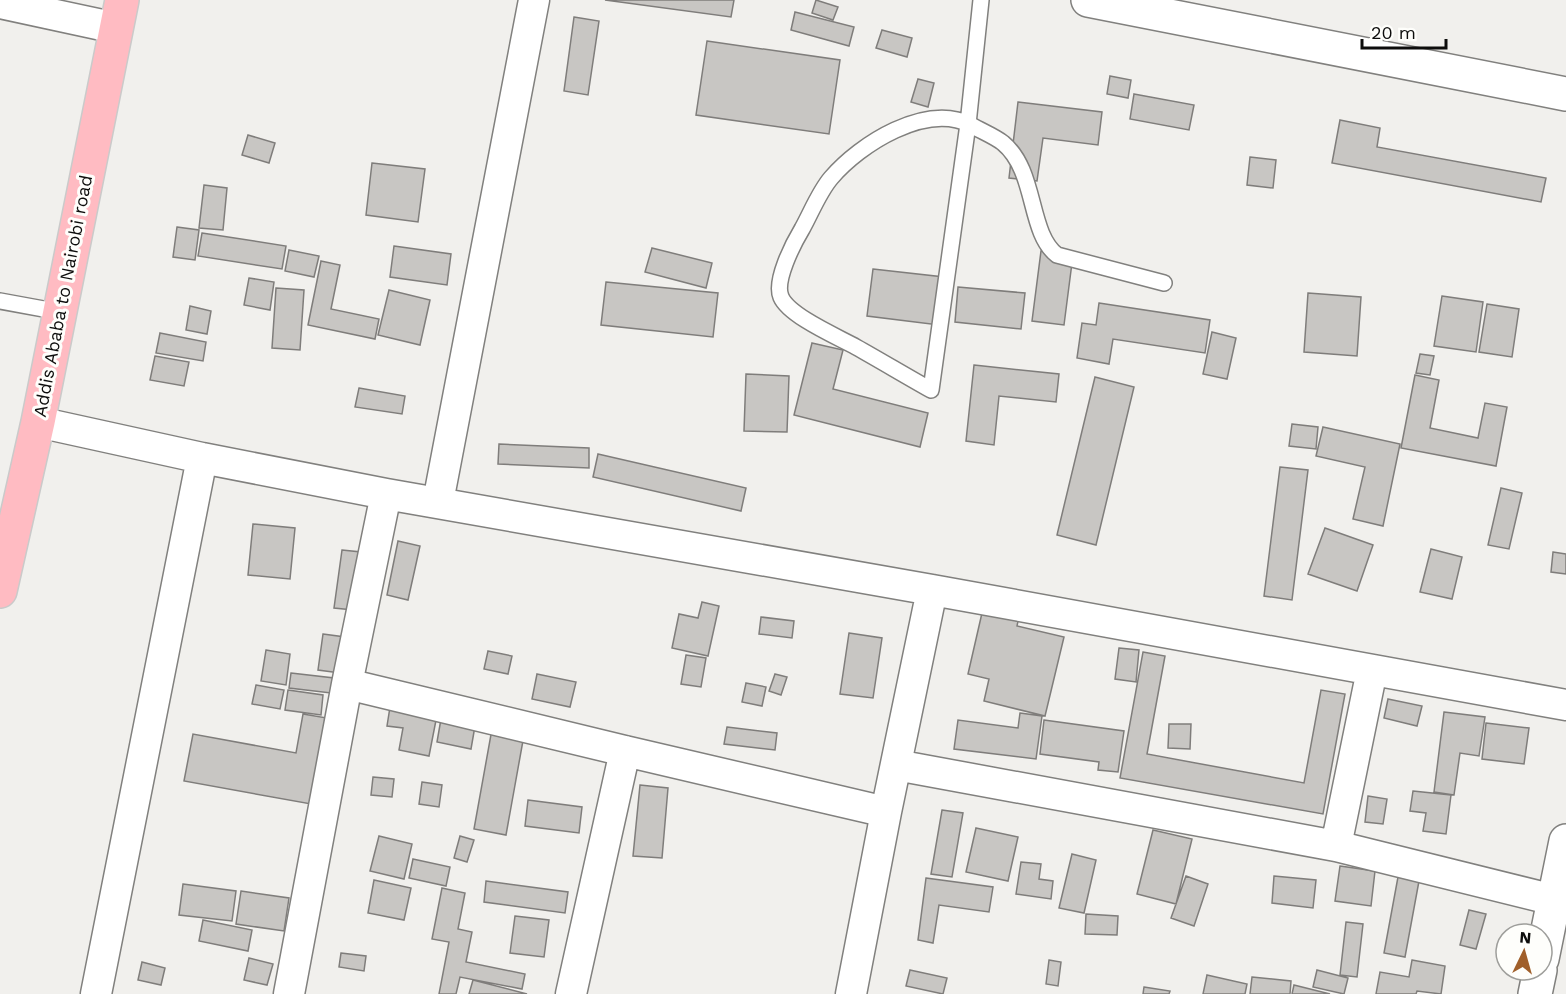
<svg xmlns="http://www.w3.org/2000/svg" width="1566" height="994" viewBox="0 0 1566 994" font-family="'Work Sans',sans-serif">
<rect width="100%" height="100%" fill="#f1f0ed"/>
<path fill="#c8c6c3" stroke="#7f7d7b" stroke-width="1.5" d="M605 0H734L731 17Z
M816 0 838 7 833 20 812 13Z
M795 12 854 27 849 46 791 30Z
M574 17 599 21 588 95 564 91Z
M882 30 912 38 907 57 876 48Z
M707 41 840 60 829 134 696 115Z
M1110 76 1131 80 1128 98 1107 94Z
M918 79 934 83 928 107 911 102Z
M1134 94 1194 105 1189 130 1130 119Z
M1018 102 1102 112 1098 145 1043 138 1037 181 1009 178Z
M1340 120 1380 128 1377 147 1546 178 1541 202 1332 163Z
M248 135 275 143 269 163 242 155Z
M1250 157 1276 160 1273 188 1247 185Z
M372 163 425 169 418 222 366 215Z
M204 185 227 188 223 230 199 228Z
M177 227 199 230 195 260 173 257Z
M202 233 286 246 282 269 198 256Z
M394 246 451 254 447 285 390 277Z
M652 248 712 263 706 288 645 272Z
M289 250 319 256 314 277 285 271Z
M1041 251 1073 255 1064 325 1032 321Z
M321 261 340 265 331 309 379 319 375 339 308 325Z
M873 269 953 278 947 326 867 316Z
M249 278 274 282 270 310 244 305Z
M606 282 718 293 713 337 601 325Z
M958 287 1025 293 1021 329 955 322Z
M276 288 304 290 300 350 272 348Z
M389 290 430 300 420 345 378 335Z
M1308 293 1361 297 1357 356 1304 352Z
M1442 296 1483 302 1476 352 1434 346Z
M1099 303 1210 320 1205 353 1113 339 1109 364 1077 358 1082 323 1096 325Z
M1487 304 1519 309 1512 357 1479 352Z
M190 306 211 311 207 334 186 330Z
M1212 332 1236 338 1227 379 1203 374Z
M160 333 206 342 203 361 156 353Z
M812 343 843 350 833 389 928 413 920 447 794 415Z
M1420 354 1434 356 1430 375 1416 373Z
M155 356 189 362 184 386 150 380Z
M974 365 1059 374 1056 402 999 396 994 445 966 441Z
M746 374 789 376 787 432 744 431Z
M1415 375 1439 380 1430 428 1478 438 1485 403 1507 407 1496 466 1401 448Z
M1095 377 1134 387 1096 545 1057 535Z
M359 388 405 396 402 414 355 407Z
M1292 424 1318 427 1316 449 1289 446Z
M1323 427 1400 444 1383 526 1353 519 1365 467 1316 456Z
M499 444 589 448V468L498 464Z
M598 454 746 488 741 511 593 477Z
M1280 467 1308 470 1292 600 1264 596Z
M1501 488 1522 493 1509 549 1488 545Z
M253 524 295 528 290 579 248 575Z
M1325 528 1373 545 1357 591 1308 574Z
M398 541 420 546 408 600 387 595Z
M1431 549 1462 557 1452 599 1420 592Z
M342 550 361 552 353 610 334 608Z
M1553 552 1566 554V574L1551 572Z
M702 602 719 606 708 656 672 648 679 614 698 618Z
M982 613 1018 621 1017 626 1064 637 1045 716 984 701 989 679 968 674Z
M761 617 794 621 792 638 759 634Z
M849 633 882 638 873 698 840 694Z
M323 634 345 637 340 673 318 670Z
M1119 648 1139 650 1136 682 1115 679Z
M266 650 290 654 286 685 261 681Z
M488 651 512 656 508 674 484 669Z
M1143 652 1165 656 1147 754 1304 783 1321 690 1345 694 1323 814 1120 778Z
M686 655 706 658 701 687 681 684Z
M291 673 334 678 331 693 289 688Z
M537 674 576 682 570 707 532 699Z
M775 674 787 677 781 695 769 691Z
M746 683 766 687 762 706 742 702Z
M256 685 284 690 280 709 252 704Z
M288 690 323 695 321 715 285 710Z
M1388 699 1422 706 1417 726 1384 718Z
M390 707 437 715 429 756 399 750 403 728 387 726Z
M1444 712 1485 717 1479 756 1460 753 1454 795 1434 792Z
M1020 713 1042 716 1036 759 954 749 958 720 1018 728Z
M303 714 327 718 311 804 184 781 193 734 296 753Z
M441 719 475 726 471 749 437 742Z
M1044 720 1124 731 1118 772 1098 770 1099 762 1040 754Z
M1486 723 1529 728 1524 764 1482 759Z
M1169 724H1191L1190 749 1168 748Z
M727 727 777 733 775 750 724 744Z
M492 729 524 735 506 835 474 829Z
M373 777 394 779 392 797 371 795Z
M422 782 442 785 439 807 419 804Z
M640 785 668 788 662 858 633 856Z
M1413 791 1451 795 1446 834 1423 831 1426 813 1410 811Z
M1368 796 1387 799 1383 824 1365 822Z
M528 800 582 807 579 833 525 826Z
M942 810 963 813 952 877 931 874Z
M976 828 1018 837 1008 881 966 872Z
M1153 830 1192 839 1176 904 1137 894Z
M379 836 412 844 404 879 370 871Z
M460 836 474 840 467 862 454 858Z
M1072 854 1096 860 1084 913 1059 908Z
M413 859 450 867 446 886 409 878Z
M1021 862 1041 864 1039 879 1053 881 1051 899 1016 894Z
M1340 866 1375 871 1371 906 1335 901Z
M1186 876 1208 884 1194 926 1171 918Z
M1274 876 1316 880 1313 908 1272 903Z
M1398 877 1419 881 1405 957 1384 953Z
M926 878 993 887 989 912 939 905 933 943 918 940Z
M374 880 411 888 404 920 368 913Z
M486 881 568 892 565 913 484 902Z
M183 884 236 891 232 921 179 915Z
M442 888 465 893 458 929 472 932 466 962 525 974 522 989 460 977 456 994H439L449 942 432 939Z
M241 891 289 898 284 931 236 924Z
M1469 910 1486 914 1476 949 1460 945Z
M1086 914 1118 916 1117 935 1085 934Z
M515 916 549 920 544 957 510 953Z
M203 920 252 930 248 951 199 941Z
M1346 922 1363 924 1357 977 1340 975Z
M341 953 366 956 364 971 339 967Z
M249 958 273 964 267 985 244 980Z
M1049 960 1061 962 1058 986 1046 984Z
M1412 960 1445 966 1441 994 1417 991 1416 994H1376L1380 972 1409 977Z
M142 962 165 968 161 985 138 980Z
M910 970 947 978 943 994 906 986Z
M1317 970 1348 978 1344 994 1313 987Z
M1207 975 1247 984 1245 994H1203Z
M1252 977 1291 981 1290 994H1250Z
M473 980 527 994H469Z
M1294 985 1330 994H1292Z
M1144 987 1170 991 1169 994H1143Z"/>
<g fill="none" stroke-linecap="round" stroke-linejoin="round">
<defs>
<path id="service" d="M981 0 968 124 931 390C906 376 881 361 856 347 838 337 789 316 781 297 774 281 793 244 802 229 811 213 819 192 831 178 860 144 926 102 971 125 981 131 994 136 1003 143 1037 171 1028 233 1057 255L1164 283
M0 301 60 312"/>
<path id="minor" d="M0 3 116 28
M38 422 202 458 386 494 932 590 1566 705
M438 502 534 0
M347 684 625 751 886 812
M896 765 1336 846 1566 903
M1336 846 1372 670
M96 994 202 458
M289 994 347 684 386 494
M571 994 625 751
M851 994 886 812 932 590"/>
<path id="tertiary" d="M1088 0 1566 94
M1542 959 1566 841
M1535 994 1540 970"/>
<path id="trunk" d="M0 591 38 422 122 0"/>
</defs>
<use href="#service" stroke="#81807e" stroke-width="18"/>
<use href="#minor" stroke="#81807e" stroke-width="33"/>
<use href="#tertiary" stroke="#81807e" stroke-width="36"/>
<use href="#trunk" stroke="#cacaca" stroke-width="36"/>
<use href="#service" stroke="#fff" stroke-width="15"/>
<use href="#minor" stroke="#fff" stroke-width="30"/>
<use href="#tertiary" stroke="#fff" stroke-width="33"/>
<use href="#trunk" stroke="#ffbbc2" stroke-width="33"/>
</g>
<g text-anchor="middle" stroke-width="6" stroke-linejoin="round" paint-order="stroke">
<g font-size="18" fill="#0d0d0c" stroke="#fefefb">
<text transform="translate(63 296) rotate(-79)" y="6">Addis Ababa to Nairobi road</text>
</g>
</g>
<g transform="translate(1524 952) rotate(5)"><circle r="28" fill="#fefefb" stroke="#9e9e9b" stroke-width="1.5"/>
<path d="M0-4.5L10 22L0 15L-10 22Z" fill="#a05f2a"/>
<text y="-9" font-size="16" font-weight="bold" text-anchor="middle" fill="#0d0d0c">N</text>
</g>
<path d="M1362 39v9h84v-9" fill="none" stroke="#0d0d0c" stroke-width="3"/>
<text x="1371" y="39" font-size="18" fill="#0d0d0c" stroke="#fefefb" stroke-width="4.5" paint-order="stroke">20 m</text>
</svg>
